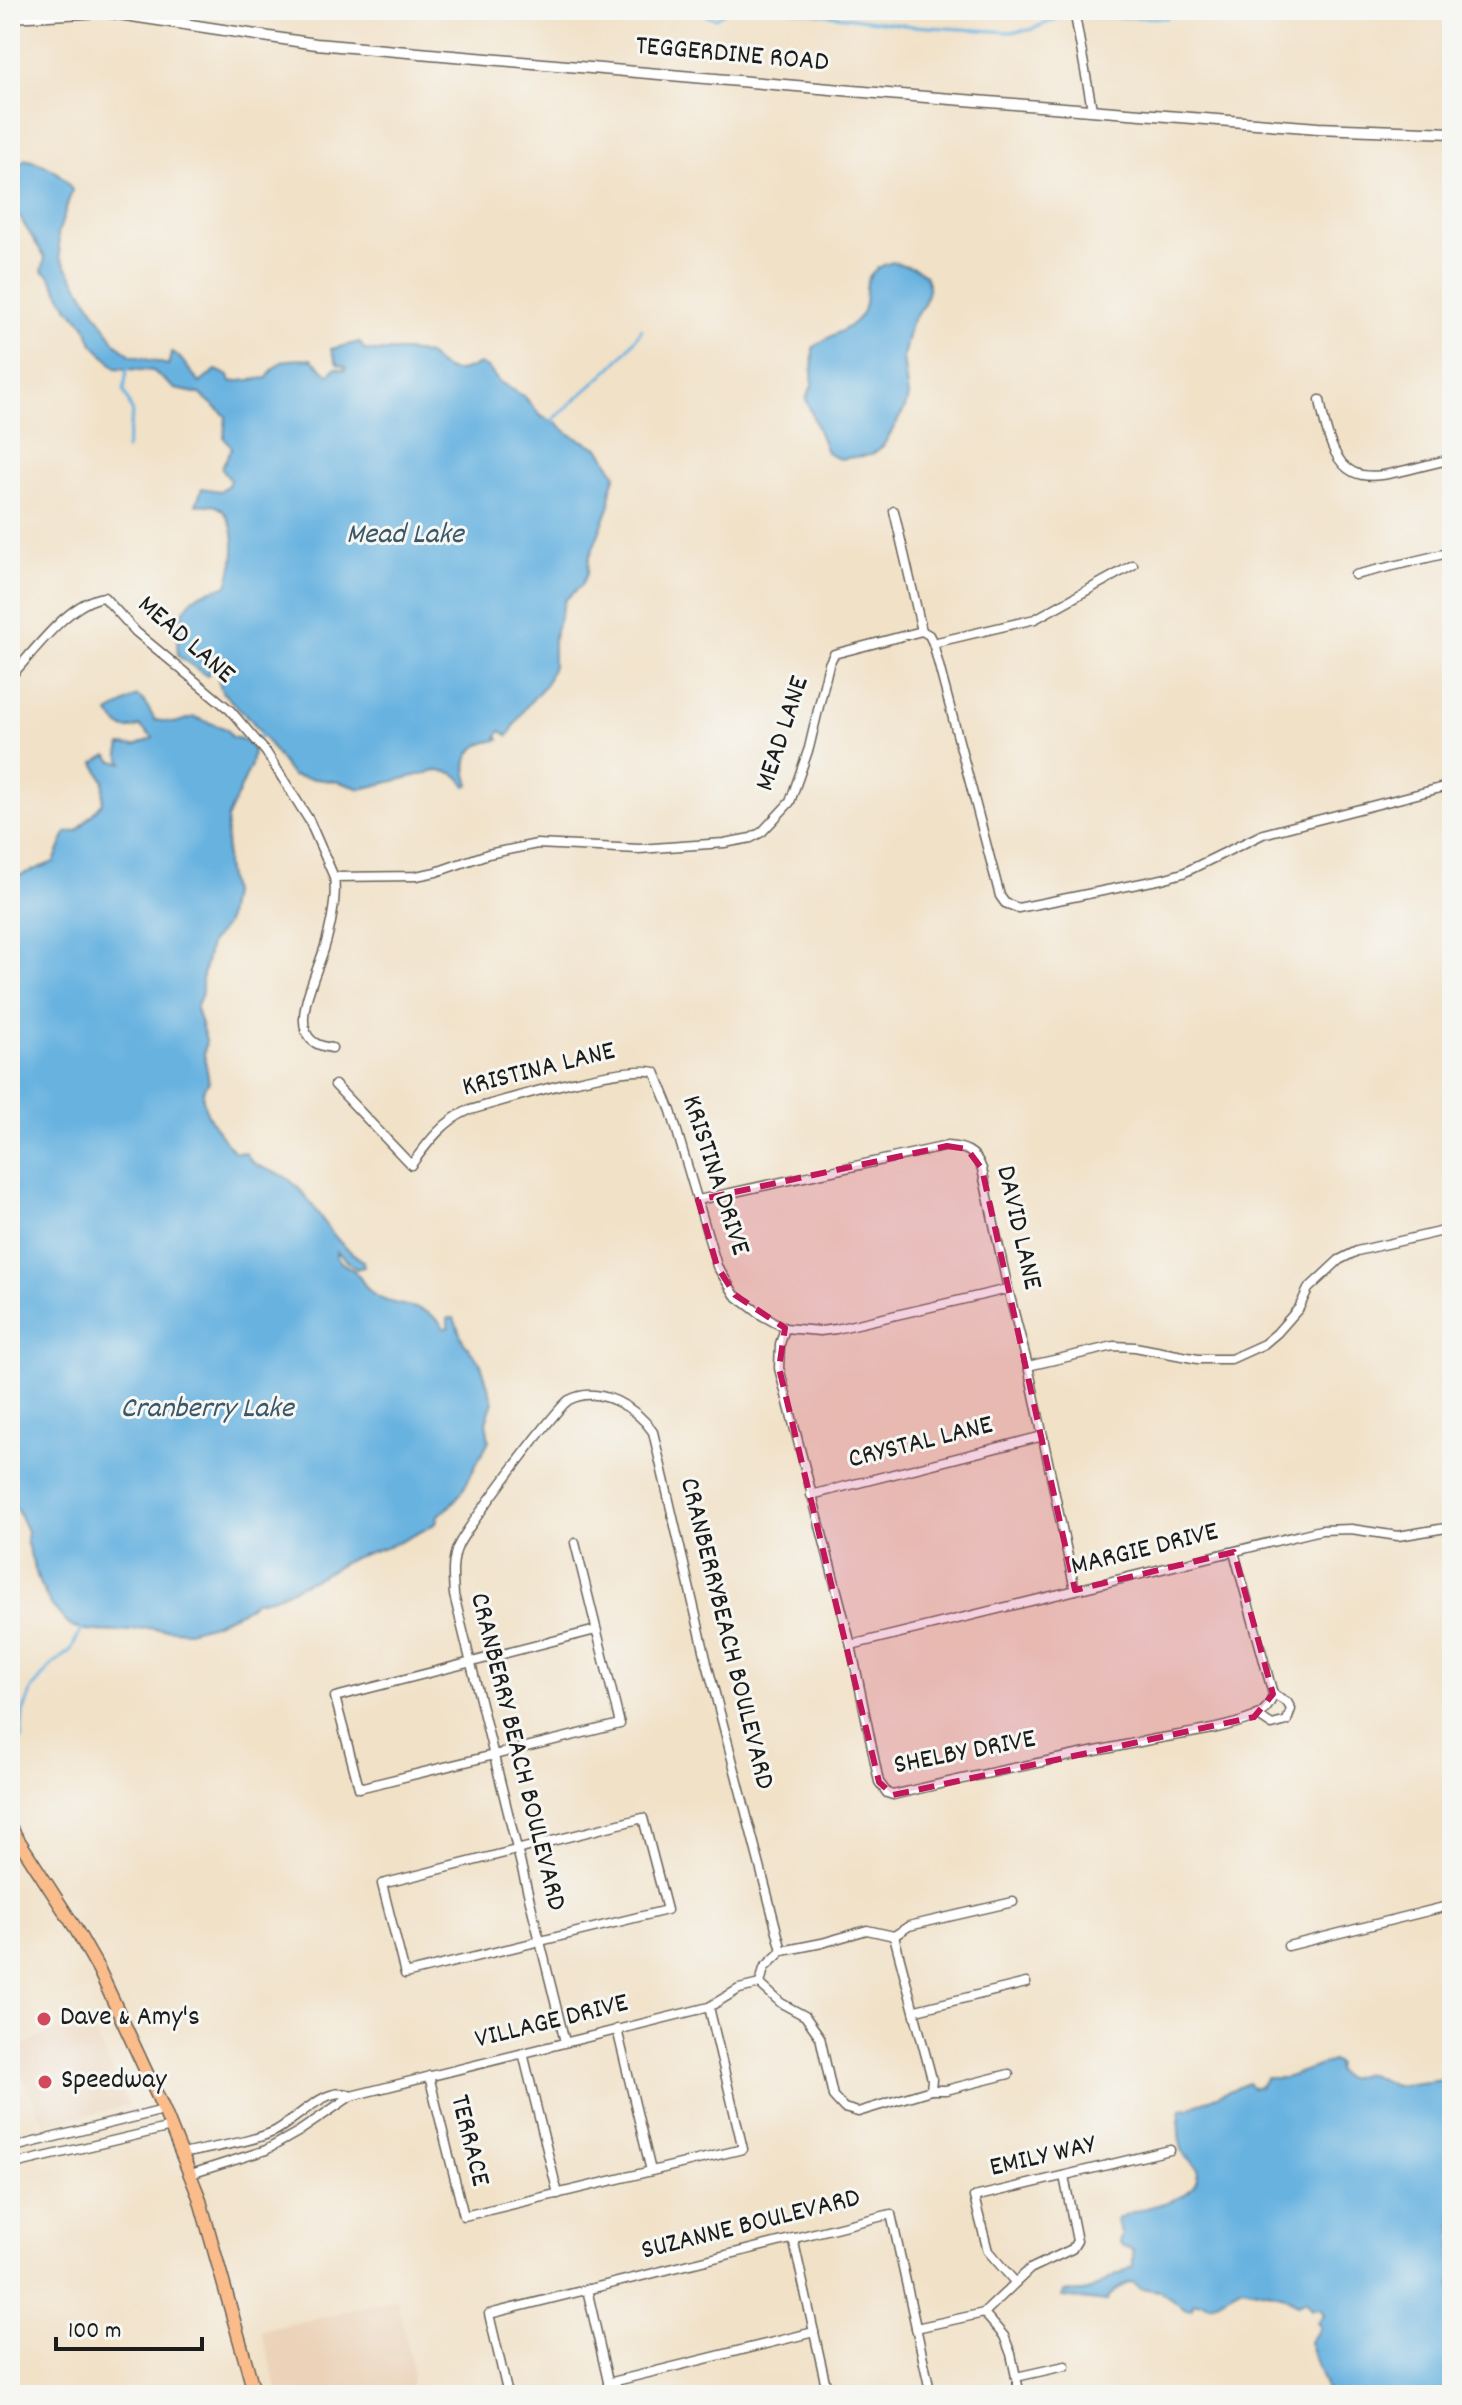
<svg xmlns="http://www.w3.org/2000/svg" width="1462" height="2405" viewBox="0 0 1462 2405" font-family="Dekko,sans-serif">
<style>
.built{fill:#ebd2b8}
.water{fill:#67b2e0;stroke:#42677e;stroke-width:2}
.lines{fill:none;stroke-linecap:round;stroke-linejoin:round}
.stream{stroke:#67b2e0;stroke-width:3}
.minor-casing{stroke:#676158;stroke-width:11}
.tertiary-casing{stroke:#676158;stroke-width:13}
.trunk-casing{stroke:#676158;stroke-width:15}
.minor{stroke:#fff;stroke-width:8}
.tertiary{stroke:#fff;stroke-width:10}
.trunk{stroke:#f9bc8a;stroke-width:12}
.marked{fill:#c2185b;fill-opacity:0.2;stroke:#c2185b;stroke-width:6;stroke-dasharray:16 10;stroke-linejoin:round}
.poi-dot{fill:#d1495b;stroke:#f6f6f2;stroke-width:3}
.labels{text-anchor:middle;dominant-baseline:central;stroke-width:6;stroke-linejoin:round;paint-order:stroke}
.street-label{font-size:28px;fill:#1c1c1c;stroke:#f6f6f2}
.poi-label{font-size:28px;fill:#1c1c1c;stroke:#f6f6f2;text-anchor:start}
.water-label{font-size:30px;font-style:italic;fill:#3a586a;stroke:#f6f6f2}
</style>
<rect width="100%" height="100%" fill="#f6f6f2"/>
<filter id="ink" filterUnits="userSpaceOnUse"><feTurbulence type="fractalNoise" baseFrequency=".0125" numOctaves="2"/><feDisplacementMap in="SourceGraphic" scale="16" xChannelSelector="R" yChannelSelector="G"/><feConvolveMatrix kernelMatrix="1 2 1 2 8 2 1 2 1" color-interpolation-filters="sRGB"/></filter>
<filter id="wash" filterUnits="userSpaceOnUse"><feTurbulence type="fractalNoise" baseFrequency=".006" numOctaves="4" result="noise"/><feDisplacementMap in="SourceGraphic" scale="32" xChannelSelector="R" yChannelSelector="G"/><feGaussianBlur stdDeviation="1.8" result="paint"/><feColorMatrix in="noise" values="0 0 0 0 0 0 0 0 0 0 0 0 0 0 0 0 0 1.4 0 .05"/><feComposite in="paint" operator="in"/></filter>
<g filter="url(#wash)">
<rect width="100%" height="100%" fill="#f1e1c7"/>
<g class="built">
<path d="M86,2016l43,89 -84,20 -35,-74z"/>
<path d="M397,2299l16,71 -2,25h-132l-18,-64z"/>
</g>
<g class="water">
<path d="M25,159c21,5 36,12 47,31l-14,44 2,23 56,87 15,11 37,10 4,-13 8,6 20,25 16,-13 13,6 2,6 36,-4c12,-21 21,-18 44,-19l18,16 6,-7 10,2 1,-3 -9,-3 -6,-15 25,-6 3,-1 6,8c25,4 37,-3 64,5 16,19 28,20 51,9l9,5 9,12 27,16 16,19 17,8 13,11 29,14 16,26 -5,14 -1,16 -21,54 -1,13 -6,13 -17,15 -12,41v25l-7,18 -21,24 -17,28 -7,-5 -4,5 2,4c-28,3 -39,18 -29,44l-4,2c-9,-13 -14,-15 -30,-15l-75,18 -22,-7 -47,-6 -40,-55 -30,-29 -4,-12 2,-13 -6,-3 -7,12 -29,-20c-2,-21 0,-47 19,-60 8,-6 21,-6 30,-11 8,-21 13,-58 -6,-76 -6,-6 -19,-4 -25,-4l6,-17 18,3 8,-6 2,-5 -9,-12 11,-20 -8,-10 2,-22 -26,-22 -25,-5 -22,-18 -37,-3 -23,-24 -8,-19 -17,-17 -19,-33 -7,-4 3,-13c-21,-37 -35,-43 -35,-89l8,-2z"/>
<path d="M893,262l21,6 11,7 4,11 -5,18 -13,19 -8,34 5,40 -3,11 -22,38 -12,9 -32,4 -12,-7 -21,-53 6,-13 1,-38c14,-13 35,-16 47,-32 14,-19 -8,-43 33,-54z"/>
<path d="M137,696l7,5 11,19 20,3 19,-6 33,12 5,8 13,3 8,10 -2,15 -24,54 -1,47 5,27 -5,31 -16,20 -8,36v13l-6,16 10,31 -2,14 5,28c-20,16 13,56 26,70l11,1c7,17 28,16 41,25 23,17 33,43 52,63 7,8 16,14 24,20l1,6 -8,2 -20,-18v5c7,11 10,8 18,15 8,7 11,18 20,24 25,16 52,5 70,33h4v-10h6l9,23 18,23 12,38 -7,20 3,18 -27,52 -15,17 -9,6 -2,8 -14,8 -22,11 -47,16 -31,17 -47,22 -20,4 -9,8 -33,15 -25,7 -43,-3 -24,4 -28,-1 -19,-3 -6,-4 -16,-18 -12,-21 -14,-44 1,-10 -17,-36v-616l44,-17 12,-29 11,-2 26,-29 1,-21 -10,-18 13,-8 6,6 10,2 -4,-9 2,-9 14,1 18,-8 -13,-12c-15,7 -22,2 -31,-13z"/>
<path d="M1332,2061l6,3 -1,7c8,13 18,3 30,2l28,13 57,-7v307l-18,9h-106l-19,-53 11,-15 -3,-5 7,-7 -3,-7 -9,1 -6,-9 -9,4 -15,-9 -40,-8 -32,18 -7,-3 -10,1 -1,5 -6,1 -26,-18 -19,-3 -9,-6c-11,3 -21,10 -26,20l-44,-5 2,-5c22,2 27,-1 45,-13 8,-5 17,-6 24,-13v-16l-10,-3 -4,-5 3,-8 -6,-14c24,-18 83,-12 82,-51 -4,-6 -10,-8 -14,-15 -6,-13 -6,-30 -3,-45l8,-1 59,-25 4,5 8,-2 6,-8h19z"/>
</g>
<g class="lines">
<g class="stream">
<path d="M704,10l3,6 9,2 13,-8"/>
<path d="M792,10l120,16 99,6 19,-2 33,-14 104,2"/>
<path d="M552,421c33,-33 65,-51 90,-92"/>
<path d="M126,449l7,-36 -9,-22 3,-23"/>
<path d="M251,744l12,-10"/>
<path d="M10,1749l11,-10 2,-26 9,-24 20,-24 19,-15 11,-22"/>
</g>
</g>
</g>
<g filter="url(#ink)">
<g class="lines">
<defs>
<g id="minor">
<path d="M1074,10l18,99"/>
<path d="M1320,400c18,103 49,77 132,59"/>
<path d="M894,511l28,120"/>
<path d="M1355,575l97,-23"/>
<path d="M933,643l102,-24 98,-54"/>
<path d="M10,677c24,-25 58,-75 94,-80l32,35 94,78 36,42 43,68 25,57 82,-1 20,-4 52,-18 49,-10 102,5 85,-6 27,-5 11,-6 28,-30 19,-54 20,-84 5,-10 88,-23 7,4 4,8 67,253 5,7 13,5 144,-29 21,-6 80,-39 189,-49"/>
<path d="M332,1048c-11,-2 -21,-4 -26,-16 -9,-22 13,-64 19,-86 6,-21 12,-48 9,-69"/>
<path d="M335,1085l76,80c16,-21 31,-43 56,-54 38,-11 154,-47 188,-39l16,39 46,155 18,29 28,21 22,12 35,3 16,-2 172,-40"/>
<path d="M698,1200l249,-54c17,1 29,5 35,23l26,120 20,77 47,224"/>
<path d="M785,1328l-5,16 -1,24 72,277 28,137 8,11 6,2c82,-20 164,-36 247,-53 34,-7 82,-12 114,-25 10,-4 17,-13 19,-23l-39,-142"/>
<path d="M1028,1366l86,-20 21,1 63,12h33l33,-15 13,-11 22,-25 9,-19 31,-29 18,-9 95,-22"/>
<path d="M811,1495l232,-59"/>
<path d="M575,1543l45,181 -261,64 -24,-91 261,-67"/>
<path d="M851,1645l470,-115 30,-1 47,7 54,-9"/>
<path d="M1257,1715l15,10 15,-4 4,-12 -4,-7 -14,-8"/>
<path d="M643,1818l24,92 -262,64 -23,-90z"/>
<path d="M894,1936l15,-10 104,-24"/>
<path d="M1288,1946l164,-41"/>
<path d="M760,1984l21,19 24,13 15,21 13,59 11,12 14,4 73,-22 1,-11 -38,-143"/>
<path d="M760,1984l4,-16 18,-17 40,-8 45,-13 27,6"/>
<path d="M916,2010l110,-27"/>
<path d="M617,2029l34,142"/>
<path d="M565,2042l-111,-447c-1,-16 -3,-34 4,-49 7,-16 100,-140 111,-146 30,-16 68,8 84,32l54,231 75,288"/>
<path d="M523,2053l35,141"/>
<path d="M429,2076l35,140 279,-67 -34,-142"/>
<path d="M931,2090h15l63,-16"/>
<path d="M10,2148l154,-38"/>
<path d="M183,2154c27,-7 67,-11 92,-23 20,-10 53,-48 76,-35"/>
<path d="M10,2165l161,-38"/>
<path d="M191,2174l75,-24 32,-18 53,-36 358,-89 30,-18 21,-5"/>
<path d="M793,2238l35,157"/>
<path d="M1015,2282l-27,-31 -14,-54 196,-47"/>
<path d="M587,2289l24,106"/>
<path d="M984,2313l20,23 7,18 9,41"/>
<path d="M916,2328l68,-15 46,-44 42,-20 5,-8 -13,-65"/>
<path d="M1016,2377l49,-11"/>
<path d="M608,2383l206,-51"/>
<path d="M508,2395l-19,-81 402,-100 40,181"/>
</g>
<path id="tertiary" d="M10,17l95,-5 211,32 572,50 430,34 134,5"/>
<path id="trunk" d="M10,1827l64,99 25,44 65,140 35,87 56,198"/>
</defs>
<use href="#minor" class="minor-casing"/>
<use href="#tertiary" class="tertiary-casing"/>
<use href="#trunk" class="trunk-casing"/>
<use href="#minor" class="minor"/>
<use href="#tertiary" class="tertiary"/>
<use href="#trunk" class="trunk"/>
</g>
</g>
<path class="marked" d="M947,1146l20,3 15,20 93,421 159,-38 39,142 -19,23 -361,78 -14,-13 -100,-414 6,-40 -50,-33 -18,-29 -19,-66z"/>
<g class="poi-dot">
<circle cx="44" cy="2019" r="8"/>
<circle cx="45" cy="2082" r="8"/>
</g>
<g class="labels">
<g class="street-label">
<text transform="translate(732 56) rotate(5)">TEGGERDINE ROAD</text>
<text transform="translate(185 641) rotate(41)">MEAD LANE</text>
<text transform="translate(784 734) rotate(-72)">MEAD LANE</text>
<text transform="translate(539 1071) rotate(-14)">KRISTINA LANE</text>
<text transform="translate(714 1176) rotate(72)">KRISTINA DRIVE</text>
<text transform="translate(1017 1228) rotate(77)">DAVID LANE</text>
<text transform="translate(921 1444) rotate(-14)">CRYSTAL LANE</text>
<text transform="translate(1145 1551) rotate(-14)">MARGIE DRIVE</text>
<text transform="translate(725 1634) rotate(76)">CRANBERRYBEACH BOULEVARD</text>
<text transform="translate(516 1752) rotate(76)">CRANBERRY BEACH BOULEVARD</text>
<text transform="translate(965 1754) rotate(-11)">SHELBY DRIVE</text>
<text transform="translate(552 2023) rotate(-14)">VILLAGE DRIVE</text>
<text transform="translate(468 2141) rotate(76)">TERRACE</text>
<text transform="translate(1043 2158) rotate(-13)">EMILY WAY</text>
<text transform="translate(751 2226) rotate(-14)">SUZANNE BOULEVARD</text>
</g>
<g class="poi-label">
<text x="60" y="2019">Dave &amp; Amy's</text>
<text x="61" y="2082">Speedway</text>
</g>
<g class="water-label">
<text x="405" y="536">Mead Lake</text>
<text x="207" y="1410">Cranberry Lake</text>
</g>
</g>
<rect width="1462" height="2405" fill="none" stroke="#f6f6f2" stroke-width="40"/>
<path d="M56 2337v12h146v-12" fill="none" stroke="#1c1c1c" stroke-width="4"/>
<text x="68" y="2337" font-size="24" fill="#1c1c1c" stroke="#f6f6f2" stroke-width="6" paint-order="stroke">100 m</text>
</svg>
